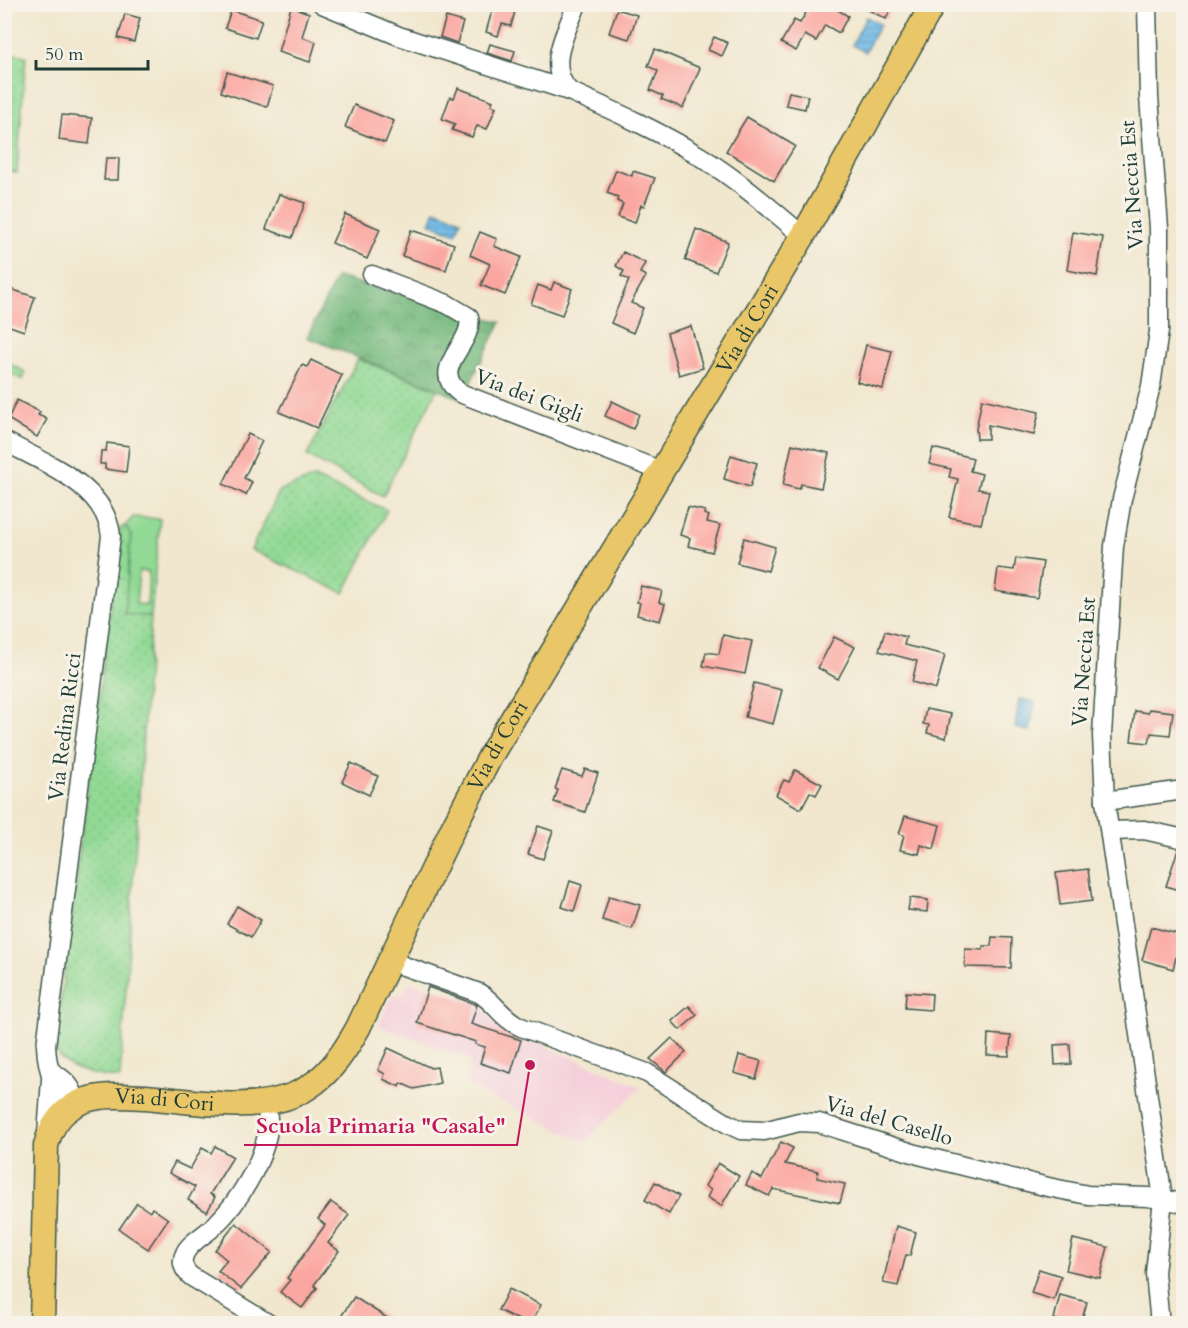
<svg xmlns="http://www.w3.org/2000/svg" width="1188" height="1328" viewBox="0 0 1188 1328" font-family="Cardo,serif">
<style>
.built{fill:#f5cfdb}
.grass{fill:url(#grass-dots);stroke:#588b64;stroke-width:1.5}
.forest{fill:url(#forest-crowns);stroke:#4a7b59;stroke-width:1.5}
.garden{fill:#91d994;stroke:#588b64;stroke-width:1.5;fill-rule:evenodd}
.water{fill:url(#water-rules);stroke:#467c8e;stroke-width:1.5}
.building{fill:#fba7a1}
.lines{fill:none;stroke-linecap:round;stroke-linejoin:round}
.minor-casing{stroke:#3e564b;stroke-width:21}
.major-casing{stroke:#3e564b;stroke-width:27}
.minor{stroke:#fff;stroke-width:18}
.major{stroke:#e9c769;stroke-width:24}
.labels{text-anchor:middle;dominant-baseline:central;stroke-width:6;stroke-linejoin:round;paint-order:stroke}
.street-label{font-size:21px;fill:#1f3d34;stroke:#f7f3e8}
.leader{fill:none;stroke:#c2185b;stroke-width:2}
.callout-dot{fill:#c2185b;stroke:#f7f3e8;stroke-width:2}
.callout-label{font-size:22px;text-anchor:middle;font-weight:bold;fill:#c2185b;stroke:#f7f3e8;stroke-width:6;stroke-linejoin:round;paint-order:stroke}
</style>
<defs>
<pattern id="grass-dots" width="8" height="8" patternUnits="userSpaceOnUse" patternTransform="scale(1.5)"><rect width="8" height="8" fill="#91d994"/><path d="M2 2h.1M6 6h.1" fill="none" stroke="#7dbb80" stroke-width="1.8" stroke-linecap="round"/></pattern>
<pattern id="forest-crowns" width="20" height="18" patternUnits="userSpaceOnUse" patternTransform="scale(1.5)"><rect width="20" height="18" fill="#74b97e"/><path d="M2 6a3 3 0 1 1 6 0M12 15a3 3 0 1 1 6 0" fill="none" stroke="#5f9868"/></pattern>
<pattern id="water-rules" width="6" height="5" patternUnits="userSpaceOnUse" patternTransform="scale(1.5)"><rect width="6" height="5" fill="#6ebae7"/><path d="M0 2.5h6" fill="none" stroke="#5a98bc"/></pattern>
</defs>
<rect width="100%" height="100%" fill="#f7f3e8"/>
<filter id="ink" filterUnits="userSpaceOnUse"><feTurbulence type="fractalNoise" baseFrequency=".0167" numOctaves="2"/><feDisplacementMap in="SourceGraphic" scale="12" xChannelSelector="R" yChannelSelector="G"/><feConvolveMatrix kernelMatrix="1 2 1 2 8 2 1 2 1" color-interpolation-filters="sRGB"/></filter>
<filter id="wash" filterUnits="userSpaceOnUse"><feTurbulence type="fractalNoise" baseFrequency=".008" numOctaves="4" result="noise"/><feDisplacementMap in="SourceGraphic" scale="24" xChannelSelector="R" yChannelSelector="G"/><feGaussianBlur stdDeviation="1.35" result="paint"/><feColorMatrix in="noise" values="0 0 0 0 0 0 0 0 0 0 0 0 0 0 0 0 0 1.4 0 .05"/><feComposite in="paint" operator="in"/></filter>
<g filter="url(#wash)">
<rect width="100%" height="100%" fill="#f1e7ce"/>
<path class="built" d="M409,982l69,20 5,5 9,16 149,64 -56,55 -118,-57 4,-26 -92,-33 13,-31h12z"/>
<g class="grass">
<path d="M4,52l22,4 -9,117 -12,-3z"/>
<path d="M358,359l79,30 -54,107 -76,-40z"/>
<path d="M314,478l73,32 -43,83 -93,-43 29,-60z"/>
<path d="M125,526l6,9 -6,79 26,3 -31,461c-18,-1 -49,-6 -60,-21 -5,-6 -4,-12 -4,-19l64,-510z"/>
</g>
<path class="forest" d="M337,277l164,45 -39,77 -155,-62z"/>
<g class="garden">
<path d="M5,361l20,11 -2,8 -18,-9z"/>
<path d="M133,517l27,2 -9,98 -26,-3 6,-79 -6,-9zM139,571l10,1 -2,33 -11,-1z"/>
</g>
<g class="water">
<path d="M866,17l14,7 -15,28 -13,-7z"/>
<path d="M435,210l26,10 -5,14 -26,-11z"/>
<path d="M1019,699l16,3 -5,29 -15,-3z"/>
</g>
<g id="blocks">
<g class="building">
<path d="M494,4h23l-6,22 -9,-2 -4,12 -12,-4z"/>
<path d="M811,4h17l20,12 -9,17 -14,-8 -9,16 -11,-6 -9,16 -15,-8 13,-23 6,3z"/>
<path d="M857,4h36l-7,15z"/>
<path d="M291,7l18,6 -7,24 14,5 -6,20 -32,-10z"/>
<path d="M617,9l20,6 -8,24 -20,-6z"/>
<path d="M231,10l31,10 -6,18 -31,-10z"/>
<path d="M125,14l15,4 -6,24 -16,-4z"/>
<path d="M446,17l17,5 -6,21 -17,-6z"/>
<path d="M714,37l14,6 -6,13 -14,-6z"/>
<path d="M490,44l25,7 -3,10 -25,-8z"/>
<path d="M655,49l45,19 -17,40 -22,-9 2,-3 -13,-6 8,-19 -10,-5z"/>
<path d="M227,72l46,14 -6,21 -46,-15z"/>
<path d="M458,88l35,13 -2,4 5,2 -9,22 -10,-3 -5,11 -20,-7 3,-6 -13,-5 8,-22 4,1z"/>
<path d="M789,92l19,4 -3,13 -19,-4z"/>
<path d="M354,105l40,16 -9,22 -40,-16z"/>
<path d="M62,115l30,3 -3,26 -30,-4z"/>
<path d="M747,117l48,29 -21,35 -48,-30z"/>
<path d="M106,158h13l-1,22h-14z"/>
<path d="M616,170l16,6 1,-5 22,7 -11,28 -3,-1 -6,18 -17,-6 5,-13 -6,-3 1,-4 -11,-4z"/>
<path d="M279,194l26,9 -13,35 -26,-9z"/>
<path d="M345,214l35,15 -13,30 -35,-16z"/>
<path d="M696,229l32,13 -12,30 -31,-12z"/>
<path d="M411,230l43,14 -8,26 -44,-14z"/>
<path d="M480,232l17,7 -3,7 27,11 -16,38 -24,-10 9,-21 -20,-9z"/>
<path d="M1073,232l30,5 -6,39 -30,-6z"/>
<path d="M623,252l22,11 -5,10 6,3 -15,27 12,5 -10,25 -22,-10 18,-43 -8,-4 3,-5 -8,-5z"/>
<path d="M554,282l18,7 -10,26 -31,-11 7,-19 13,5z"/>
<path d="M4,287l31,10 -11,34 -20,-7z"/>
<path d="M691,326l12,42 -24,7 -12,-42z"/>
<path d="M866,345l26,6 -9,38 -26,-7z"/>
<path d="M311,360l31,15 -25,53 -38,-16 23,-47 5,2z"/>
<path d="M982,399l57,13 -5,23 -46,-10v14h-11l-1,-10z"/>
<path d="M17,400l23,12 -2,3 9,4 -10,18 -29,-18z"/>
<path d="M612,401l27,13 -6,15 -28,-13z"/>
<path d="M248,434l14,7 -18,37 8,4 -6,13 -23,-11z"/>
<path d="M107,443l22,3 -3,26 -21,-3v-5h-5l1,-13h5z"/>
<path d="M792,444l37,9 -8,35 -20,-4 -2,5 -16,-4z"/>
<path d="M933,448l40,10 -3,13 12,3 -4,15 11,2 -8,33 -32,-7 9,-38 -9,-2 2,-8 -22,-5z"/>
<path d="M731,455l26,8 -7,24 -26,-8z"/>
<path d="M688,507l17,4 -1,3 5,2 -2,6 13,3 -8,27 -24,-6 2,-8 -10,-3z"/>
<path d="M744,538l31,9 -7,24 -31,-8z"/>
<path d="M1016,558l27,4 -6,36 -42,-7 3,-23 16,2z"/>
<path d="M641,586l21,5 -3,11 6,2 -5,17 -23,-6 3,-12 -3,-1z"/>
<path d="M885,631l21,6 -2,8 41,10 -9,34 -24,-7 5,-21 -38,-10z"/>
<path d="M723,635l29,6 -7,33 -42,-8 3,-14 13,2z"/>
<path d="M834,637l21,10 -17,32 -20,-11z"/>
<path d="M754,683l28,7 -9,34 -28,-7z"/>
<path d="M926,709l25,5 -5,24 -19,-5 2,-8 -6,-1z"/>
<path d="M1149,709l24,3 -3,23 -19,-2 -2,10 -18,-2 4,-30 13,2z"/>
<path d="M351,763l27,13 -9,19 -27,-13z"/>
<path d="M585,769l13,4 -13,39 -31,-10 4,-12 -3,-1 7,-19 20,6z"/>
<path d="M795,770l27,14 -6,11 -6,-3 -9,17 -25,-14 8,-15 5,2z"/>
<path d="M905,816l35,9 -6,24 -13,-4 -2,9 -19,-4 4,-15 -5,-1z"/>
<path d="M538,826l15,5 -10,28 -15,-5z"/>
<path d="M1178,849l6,1v42l-18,-6z"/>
<path d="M1088,869l4,32 -32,4 -4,-32z"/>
<path d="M570,881l12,4 -8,26 -12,-4z"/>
<path d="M609,896l31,9 -8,24 -30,-9z"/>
<path d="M910,898l18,2 -1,12 -19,-2z"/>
<path d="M237,906l24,14 -10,17 -24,-13z"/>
<path d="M1151,927l31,8 -9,34 -31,-9z"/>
<path d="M992,937l20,1 -1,30 -46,-1v-18l18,1v-4h8z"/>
<path d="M428,987l49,18 -6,19 50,16 -10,33 -31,-10 5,-16 -10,-3 1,-2 -59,-19z"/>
<path d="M906,992l26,2 -1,16 -26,-2z"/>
<path d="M689,1006l8,9 -17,15 -8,-9z"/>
<path d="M988,1034l23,2 -2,20 -22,-1z"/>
<path d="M672,1038l14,14 -20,20 -16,-13z"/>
<path d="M1070,1044l1,20 -16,1 -1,-20z"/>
<path d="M388,1048l43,20 6,-1 3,16 -26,6 -13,-6 -1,4 -17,-8 2,-5 -7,-4z"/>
<path d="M739,1055l22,6 -5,18 -22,-6z"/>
<path d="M781,1142l12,6 -8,16 33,7 -1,7 28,6 -5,19 -67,-14 -4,7 -23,-11 6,-12 10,6z"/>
<path d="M215,1146l18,11 -23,37 5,3 -8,15 -19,-12 7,-13 -26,-14 6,-11 15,7 12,-21 9,5z"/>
<path d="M718,1163l21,13 -18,30 -14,-9 4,-7 -6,-4z"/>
<path d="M655,1182l24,14 -10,18 -24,-14z"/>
<path d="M331,1202l18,13 -21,28 11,8 -25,34 3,3 -15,20 -22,-16 10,-12 -3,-2 38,-53 -7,-6z"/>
<path d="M137,1203l13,9 2,-4 16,11 -20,30 -29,-20z"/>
<path d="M236,1223l36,29 -31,37 -23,-18 9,-11 -12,-10z"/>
<path d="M896,1226l20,6 -6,24 -4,-1 -8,31 -15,-3z"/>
<path d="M1073,1239l35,8 -8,31 -34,-8z"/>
<path d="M1039,1269l22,7 -7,24 -23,-7z"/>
<path d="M509,1289l32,16 -10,18h-6l-27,-13z"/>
<path d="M1060,1295l27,7 -6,21h-12l-15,-4z"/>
<path d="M354,1297l41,26h-47l-8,-5z"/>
</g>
</g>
</g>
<g filter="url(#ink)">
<use href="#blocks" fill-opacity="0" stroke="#3e564b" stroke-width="1.5"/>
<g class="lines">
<defs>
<g id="minor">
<path d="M322,4l77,32 170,55"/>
<path d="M577,4c-10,27 -32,62 -8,87 45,20 90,40 132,66 37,23 69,51 102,79"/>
<path d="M1147,4l2,93 10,131v103l-8,55 -29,113 -8,47 -12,189 3,66 58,398 -8,74 5,51"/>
<path d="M372,275l75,29 22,13c6,27 -42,51 -9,76l201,78"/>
<path d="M4,441c40,22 102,44 107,95l-65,510c1,20 8,52 29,59 0,-18 -10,-25 -24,-34"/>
<path d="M1105,801l79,-11"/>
<path d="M1110,831l34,-1 40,9"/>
<path d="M390,961l89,32c16,9 23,26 42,34l126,46 79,50 15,7 23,1 35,-9 20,1 100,32 129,32 40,8 60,2 36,6"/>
<path d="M266,1102c1,9 3,18 2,27 -4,32 -30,74 -53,96 -8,9 -25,17 -30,28 -5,9 -1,18 7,24l77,47"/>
<path d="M47,1135l4,-56"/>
</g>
<g id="major">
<path id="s1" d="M42,1324l4,-178c5,-22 19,-39 40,-46 19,-6 40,-4 60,-3 45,4 107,16 150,-3 29,-13 47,-39 62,-66l95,-200 39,-75 311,-517 130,-232"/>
</g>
</defs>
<use href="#minor" class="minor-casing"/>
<use href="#major" class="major-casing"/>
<use href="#minor" class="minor"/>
<use href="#major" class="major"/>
</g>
</g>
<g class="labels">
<g class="street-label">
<text transform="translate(1132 185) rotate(-94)">Via Neccia Est</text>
<text stroke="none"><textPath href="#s1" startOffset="1347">Via di Cori</textPath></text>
<text transform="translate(529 396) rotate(21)">Via dei Gigli</text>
<text transform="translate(1084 662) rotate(-86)">Via Neccia Est</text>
<text transform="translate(65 727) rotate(-83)">Via Redina Ricci</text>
<text stroke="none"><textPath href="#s1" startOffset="861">Via di Cori</textPath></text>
<text stroke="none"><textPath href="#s1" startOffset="321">Via di Cori</textPath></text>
<text transform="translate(889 1121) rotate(16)">Via del Casello</text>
</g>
</g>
<path class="leader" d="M530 1065L517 1145H244"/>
<circle class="callout-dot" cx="530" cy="1065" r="6"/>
<g class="callout-label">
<text x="381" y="1133">Scuola Primaria "Casale"</text>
</g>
<rect width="1188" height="1328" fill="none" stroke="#f7f3e8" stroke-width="24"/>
<path d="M36 60v9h112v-9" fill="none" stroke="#1f3d34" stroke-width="3"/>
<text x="45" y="60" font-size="18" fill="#1f3d34" stroke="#f7f3e8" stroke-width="4.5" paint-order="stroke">50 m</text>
</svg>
